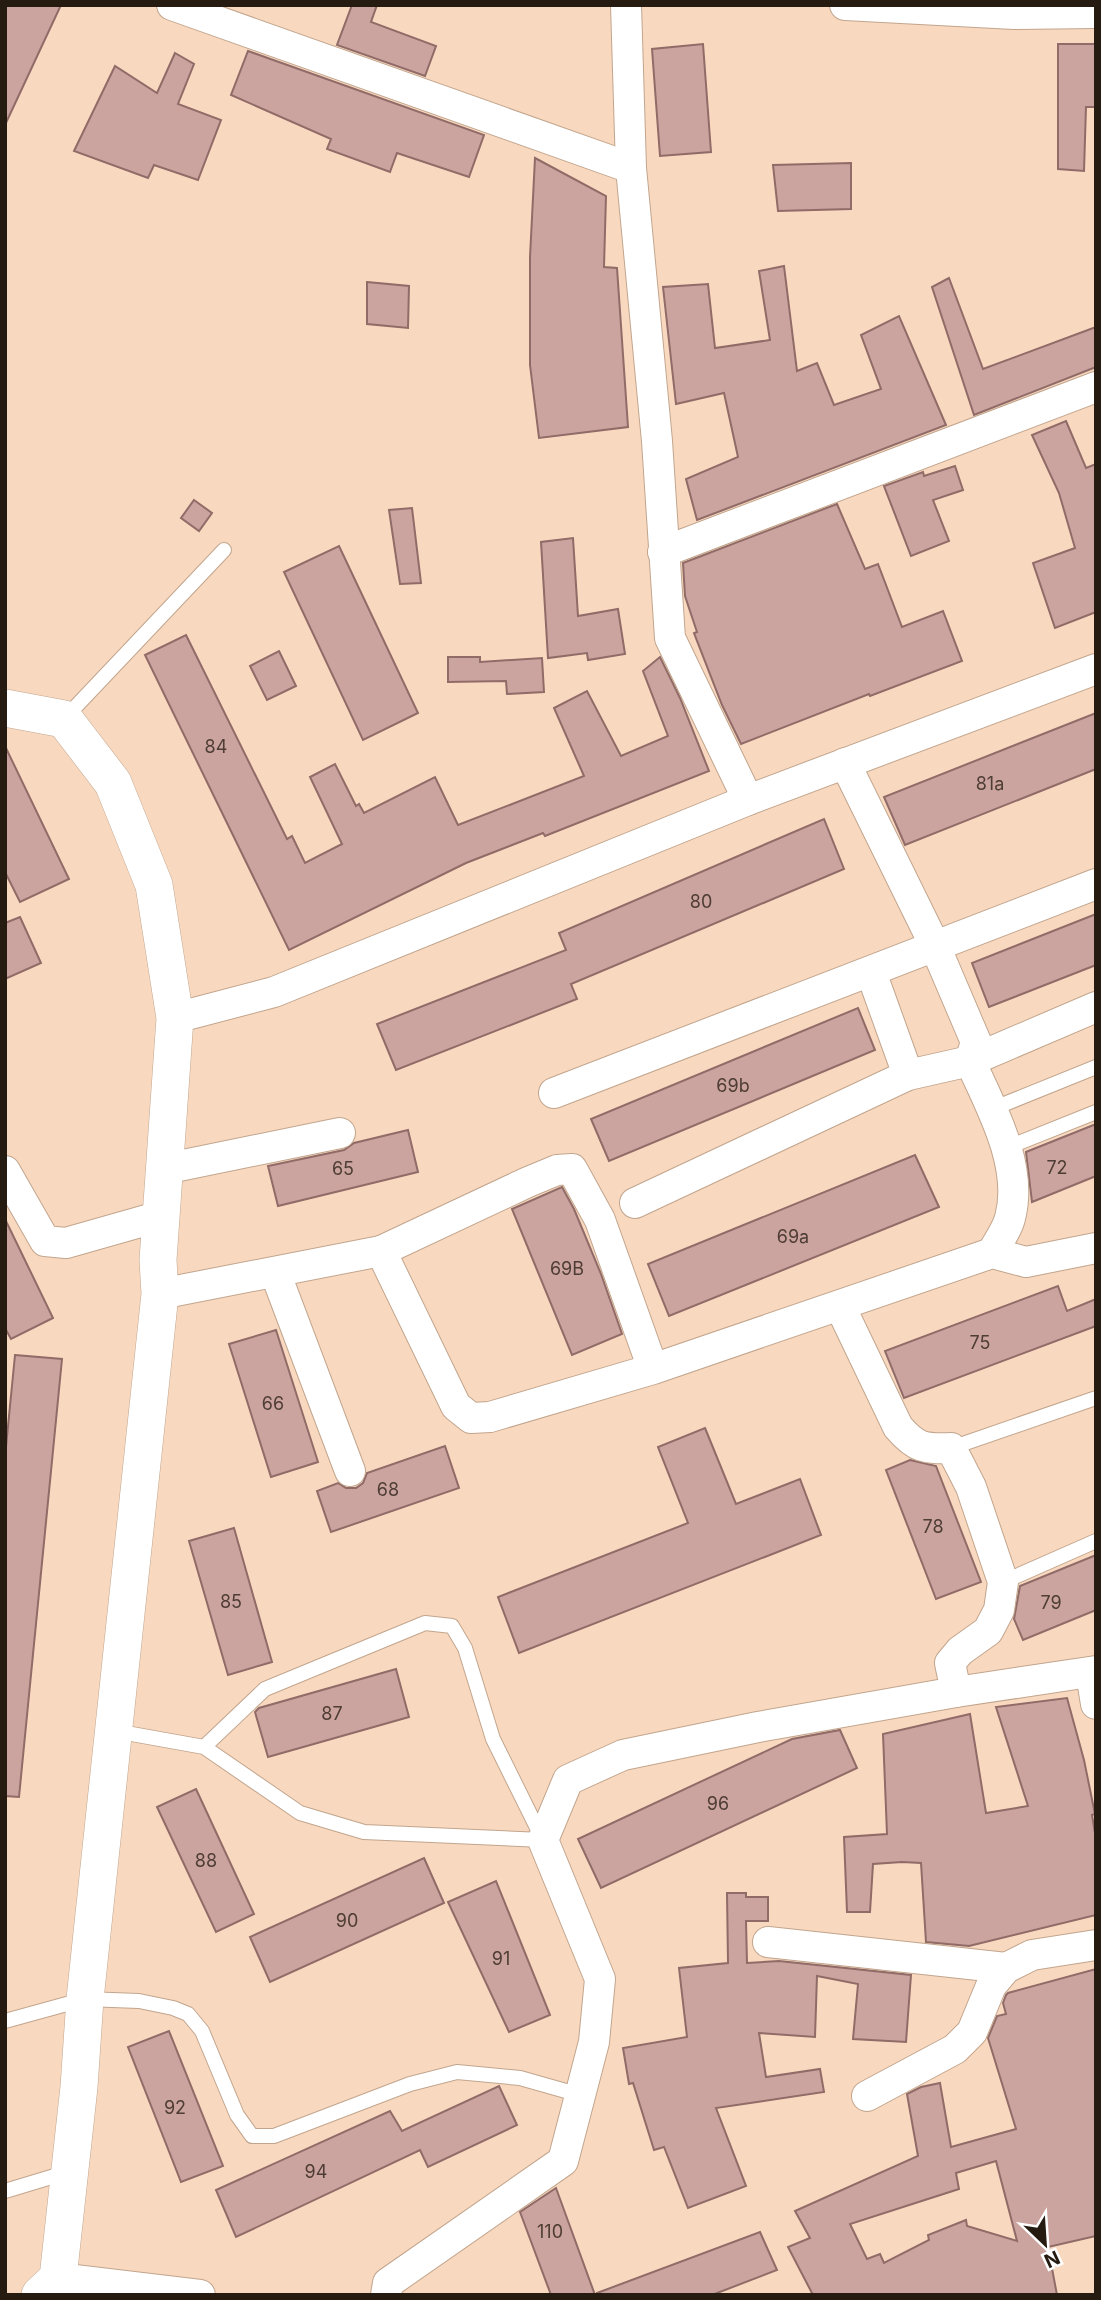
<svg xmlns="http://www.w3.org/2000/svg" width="1101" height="2300" viewBox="0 0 1101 2300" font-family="Inter,sans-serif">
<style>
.building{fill:#cba39f;stroke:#906b67;stroke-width:2;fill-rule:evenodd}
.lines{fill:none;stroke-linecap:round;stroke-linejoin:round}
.service-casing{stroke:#c2a58d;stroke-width:16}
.minor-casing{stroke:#c2a58d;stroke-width:32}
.tertiary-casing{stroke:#c2a58d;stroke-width:38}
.service{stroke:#fff;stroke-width:14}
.minor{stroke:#fff;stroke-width:30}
.tertiary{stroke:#fff;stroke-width:37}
.labels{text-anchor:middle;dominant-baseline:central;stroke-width:7;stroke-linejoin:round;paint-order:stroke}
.number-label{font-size:18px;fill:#4e3d34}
</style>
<rect width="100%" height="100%" fill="#f8d9c0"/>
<g class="building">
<path d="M5,5h56l-56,120z"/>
<path d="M352,5h25l-6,17 65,24 -11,30 -88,-31z"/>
<path d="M703,44l8,108 -51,4 -8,-107z"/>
<path d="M1058,44h38v63h-10l-2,64 -26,-2z"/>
<path d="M248,51l236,84 -15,42 -72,-24 -7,19 -63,-23 4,-10 -100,-44z"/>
<path d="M175,53l19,11 -16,40 43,16 -23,60 -44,-15 -6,13 -74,-27 41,-85 42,27z"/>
<path d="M535,158l71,38 -2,71 13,1 11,159 -89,11 -9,-73v-108z"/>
<path d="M851,163v46l-73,2 -5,-46z"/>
<path d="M784,266l13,105 20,-8 17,42 47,-16 -20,-54 38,-19 47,109 -249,95 -11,-41 52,-22 -14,-64 -48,11 -13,-117 45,-3 7,64 55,-8 -11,-69z"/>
<path d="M949,278l34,91 113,-42v40l-122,48 -42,-128z"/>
<path d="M367,282l42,4 -1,42 -41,-4z"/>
<path d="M1066,421l20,47 10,-4v148l-41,16 -22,-65 42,-15 -16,-55 -27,-58z"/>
<path d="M955,466l8,24 -30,10 16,41 -38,15 -27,-70 39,-14 1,4z"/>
<path d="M194,500l18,13 -13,18 -18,-13z"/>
<path d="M837,504l28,65 13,-5 24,63 41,-16 19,50 -92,35 -1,-2 -128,50 -19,-39 -28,-72 3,-1 -12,-36 -2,-33z"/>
<path d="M412,508l9,75 -21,1 -11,-74z"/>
<path d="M573,538l5,78 40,-7 7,45 -37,6 -1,-7 -39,5 -7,-116z"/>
<path d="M339,546l79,167 -55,27 -79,-168z"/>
<path d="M186,635l101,204 5,-3 13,27 37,-19 -32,-67 25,-13 21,42 3,-2 5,9 71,-36 23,48 126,-49 -30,-68 33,-17 34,65 47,-20 -25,-65 17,-14 20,41 29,73 -164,65 -2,-3 -77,30 -177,87 -144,-295z"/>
<path d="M279,651l17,35 -29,14 -17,-34z"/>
<path d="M448,657h32v5l62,-4 2,34 -37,2 -1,-13 -58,1z"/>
<path d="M1096,713v56l-191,76 -21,-48z"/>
<path d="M5,746l64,133 -49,23 -15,-30z"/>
<path d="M824,819l20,50 -273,115 6,15 -181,71 -19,-46 189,-74 -7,-17z"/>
<path d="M1096,914v51l-107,42 -17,-44z"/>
<path d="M20,917l21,46 -36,16v-56z"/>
<path d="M858,1008l17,42 -266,111 -18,-42z"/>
<path d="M1096,1124v52l-64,26 -6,-50z"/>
<path d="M408,1130l10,42 -140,34 -10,-40 76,-16 10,-7z"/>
<path d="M915,1155l24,52 -270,109 -21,-52z"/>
<path d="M562,1187l12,22 27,65 21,60 -50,21 -60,-146z"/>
<path d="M5,1219l48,99 -42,21 -6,-11z"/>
<path d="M1058,1286l9,25 29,-12v27l-192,72 -19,-47z"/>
<path d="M276,1330l42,132 -47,15 -42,-133z"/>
<path d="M15,1355l47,4 -43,438 -14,-1v-339z"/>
<path d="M705,1428l31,76 64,-25 21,56 -302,118 -21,-56 190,-74 -30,-76z"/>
<path d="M445,1446l14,42 -128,44 -14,-41 21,-8 8,5h10l7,-5 4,-10z"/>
<path d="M910,1460l26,6 45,116 -45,17 -50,-129z"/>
<path d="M234,1528l38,134 -44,13 -39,-134z"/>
<path d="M1096,1555v55l-73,30 -9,-21 6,-33z"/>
<path d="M396,1669l13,48 -141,40 -13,-45 4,-4z"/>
<path d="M1067,1698l17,62 11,54 -3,1 4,24v76l-127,31 -43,-4 -5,-79 -19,-1 -29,2 -3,48h-23l-3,-75 43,-3 -4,-100 87,-20 16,99 42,-7 -32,-99z"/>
<path d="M840,1730l17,38 -256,120 -23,-49 214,-100z"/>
<path d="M196,1789l58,125 -38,18 -59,-125z"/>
<path d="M424,1858l20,45 -174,79 -20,-45z"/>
<path d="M496,1881l54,134 -41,17 -61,-130z"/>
<path d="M727,1893h19v4h22v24h-22l1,42 32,-2 132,14 -5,67 -53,-3 5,-55 -41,-8 -2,61 -56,-4 7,44 54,-8 4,23 -108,16 30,78 -58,22 -24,-61 -10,3 -21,-67 -4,1 -6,-36 64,-11 -8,-69 49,-5z"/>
<path d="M1096,1969v267l-48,11 9,48h-244l-25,-48 22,-9 -15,-27 123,-55 -11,-62 14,-7 19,-4 11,64 65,-18 -28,-91 9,-22 9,-2 -3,-11 3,-8 2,-2zM996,2161l21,80 -50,-15 -1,-6 -38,15 1,5 -45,23 -4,-9 -13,5 -17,-35 109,-35 -3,-16z"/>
<path d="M169,2031l54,135 -42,16 -53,-135z"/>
<path d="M499,2086l18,39 -89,42 -8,-17 -184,87 -20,-47 174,-79 12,20z"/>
<path d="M556,2188l39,107h-44l-31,-83z"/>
<path d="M760,2232l17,38 -65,25h-115v-2z"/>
</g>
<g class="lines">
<defs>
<g id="service">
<path d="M64,719l160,-169"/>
<path d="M992,1109l104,-42"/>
<path d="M1006,1148l90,-36"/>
<path d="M951,1448l145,-50"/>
<path d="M1003,1582l93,-41"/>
<path d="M115,1731l89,16 96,66 64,19 179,8 -50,-101 -28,-91 -13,-22 -27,-3 -160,66 -61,58"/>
<path d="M5,2021l80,-22 54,2 34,7 15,6 14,17 35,84 15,21h22l136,-52 47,-12 63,6 60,17"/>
<path d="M5,2191l63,-19"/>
</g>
<g id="minor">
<path d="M172,5l459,163"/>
<path d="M626,5l5,163 26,273 13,197 78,162"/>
<path d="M845,5l169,9 82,-1"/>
<path d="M663,552l433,-165"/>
<path d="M845,763l90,183 41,96 -6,19c21,46 54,105 40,157 -3,12 -12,24 -18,35"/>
<path d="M871,972l37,103"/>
<path d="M175,1018l99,-26 474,-192 348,-131"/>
<path d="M554,1093l542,-209"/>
<path d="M164,1169l176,-36"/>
<path d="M5,1171l40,70 21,2 95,-27"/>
<path d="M635,1203l273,-128 62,-14 126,-54"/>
<path d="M275,1272l75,199"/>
<path d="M160,1294l221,-43"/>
<path d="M840,1306l58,121c18,21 26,22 53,21l20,39 32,95 -4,28 -11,21 -28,20 -10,12 6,29"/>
<path d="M653,1369l-53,-149 -28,-51 -15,1 -29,12 -147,69 75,155 15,12 19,-1 163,-48 339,-116 34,9 70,-14"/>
<path d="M1091,1673l5,31"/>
<path d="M768,1942l238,26"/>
<path d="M867,2096l88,-47 17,-17 19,-46 15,-18 26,-13 64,-10"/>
<path d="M58,2278l142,17"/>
<path d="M386,2295l2,-12 175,-122 31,-119 6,-63 -57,-139 25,-60 55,-25 135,-28 198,-35 140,-21"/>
</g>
<path id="tertiary" d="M5,708l59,11 49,64 41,102 21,133 -17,242 2,34 -75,705 -6,88 -21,191 -18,17"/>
</defs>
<use href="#service" class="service-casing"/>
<use href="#minor" class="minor-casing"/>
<use href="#tertiary" class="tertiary-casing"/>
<use href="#service" class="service"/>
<use href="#minor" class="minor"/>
<use href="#tertiary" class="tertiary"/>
</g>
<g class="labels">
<g class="number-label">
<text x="216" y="746">84</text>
<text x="990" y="783">81a</text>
<text x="701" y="901">80</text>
<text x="733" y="1085">69b</text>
<text x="1057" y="1167">72</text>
<text x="343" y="1168">65</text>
<text x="793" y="1236">69a</text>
<text x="567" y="1268">69В</text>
<text x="980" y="1342">75</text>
<text x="273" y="1403">66</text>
<text x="388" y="1489">68</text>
<text x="933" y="1526">78</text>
<text x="231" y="1601">85</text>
<text x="1051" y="1602">79</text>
<text x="332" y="1713">87</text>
<text x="718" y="1803">96</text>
<text x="206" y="1860">88</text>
<text x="347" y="1920">90</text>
<text x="501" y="1958">91</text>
<text x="175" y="2107">92</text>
<text x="316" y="2171">94</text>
<text x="550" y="2231">110</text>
</g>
</g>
<rect width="1101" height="2300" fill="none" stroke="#251b11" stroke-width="14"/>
<g transform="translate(1045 2244) rotate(155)" stroke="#ffffff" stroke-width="5" paint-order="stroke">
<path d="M0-5L12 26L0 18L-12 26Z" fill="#251b11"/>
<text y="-10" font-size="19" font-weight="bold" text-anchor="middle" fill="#251b11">N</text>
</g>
</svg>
